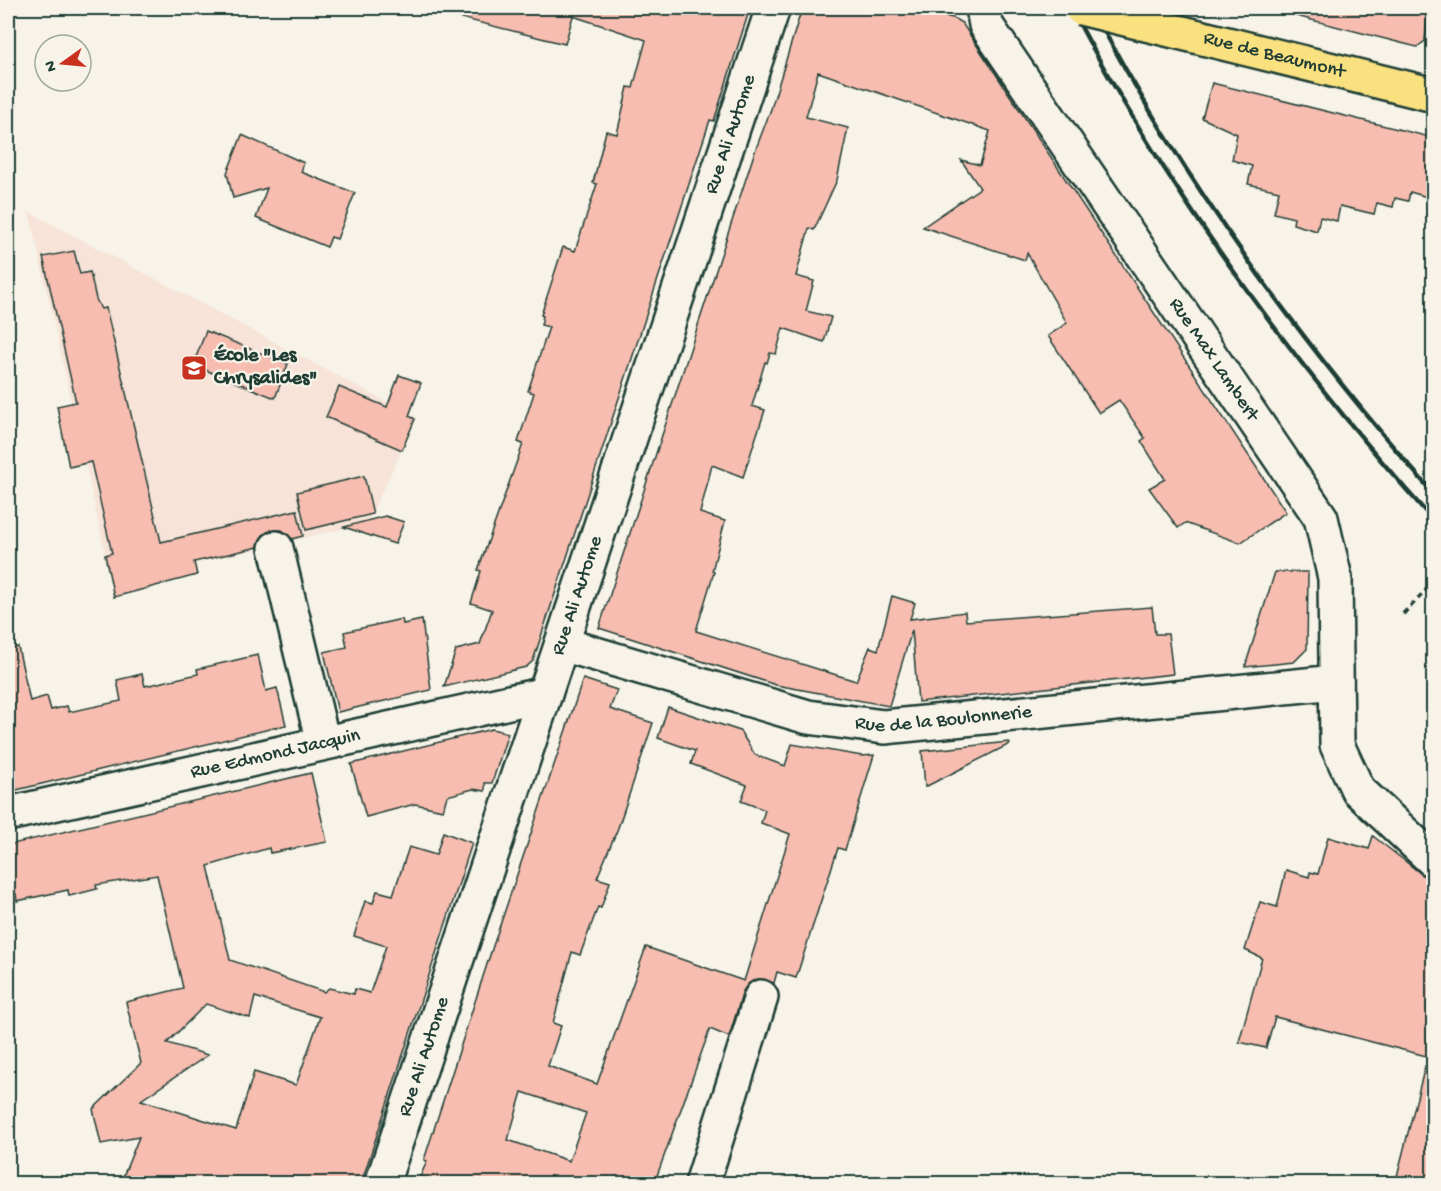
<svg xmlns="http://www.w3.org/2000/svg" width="1441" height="1191" viewBox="0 0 1441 1191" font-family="'Gochi Hand',sans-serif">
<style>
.built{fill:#f7e3d7}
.building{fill:#f7bdb0;stroke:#1f3d34;stroke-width:1.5;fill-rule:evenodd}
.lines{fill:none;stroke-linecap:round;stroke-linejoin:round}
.minor-casing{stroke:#1f3d34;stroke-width:38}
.major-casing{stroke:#1f3d34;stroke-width:38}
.path{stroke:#1f3d34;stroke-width:4;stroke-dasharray:6 4.5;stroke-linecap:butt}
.minor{stroke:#f7f3e8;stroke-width:33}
.major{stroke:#fae180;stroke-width:33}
.rail{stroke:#1f3d34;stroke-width:4.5}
.major-bridge-casing{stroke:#1f3d34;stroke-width:38;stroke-linecap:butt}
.major-bridge{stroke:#fae180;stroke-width:33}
.labels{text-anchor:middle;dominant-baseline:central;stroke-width:4.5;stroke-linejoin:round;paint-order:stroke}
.street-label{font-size:20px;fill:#1f3d34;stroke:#f7f3e8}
.poi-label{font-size:20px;font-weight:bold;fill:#1f3d34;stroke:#f7f3e8;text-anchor:start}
</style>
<rect width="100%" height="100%" fill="#f7f3e8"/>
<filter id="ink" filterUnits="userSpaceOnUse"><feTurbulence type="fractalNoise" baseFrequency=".0167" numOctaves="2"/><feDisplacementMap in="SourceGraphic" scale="12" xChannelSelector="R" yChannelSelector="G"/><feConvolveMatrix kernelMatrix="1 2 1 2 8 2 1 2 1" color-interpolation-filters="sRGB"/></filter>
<g filter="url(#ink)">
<path class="built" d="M29,212l388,206 -50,105 -255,60z"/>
<g class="building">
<path d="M454,8h296l-36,113 -4,-1 -177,541 -7,6 -82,20 12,-37 24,-6 12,-34 -21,-7 10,-32 -3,-1 45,-126 -5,-2 16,-49 -6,-2 21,-64 -8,-2 2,-9 -2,-1 22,-68 12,4 22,-67 -4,-1 13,-52 11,3 11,-47 5,1 13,-48 -73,-24 -8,28 -112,-28z"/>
<path d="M802,8h107l44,10 9,5 324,489 -46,31 -55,-20 -7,5 -29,-40 16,-9 -24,-38 4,-3 -26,-38 -20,13 -51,-77 19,-13 -40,-70 -2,7 -102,-33 57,-39 -19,-28 19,5 10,-34 -172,-59 -12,45 42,11 -11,52 -23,50 -5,-2 -13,48 18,5 -8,30 25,6 -7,25 -41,-14 -7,26 -6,-1 -3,10 -2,-1 -13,44 13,4 -22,67 -31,-12 -12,48 25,8 -13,50 2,1 -18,59 160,50 14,-34 8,3 14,-54 23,7 -5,16 55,-7 1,9 186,-14 3,27h13l5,40 -255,28 -6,-72 -23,76 -113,-21 -177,-57 155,-474 17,-45z"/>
<path d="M1297,8h131l-3,33 -8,6 -16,-4 -105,-27z"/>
<path d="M1212,83l222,55v61l-24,-7 -2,9 -13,-3 -2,9 -16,-4 -3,11 -34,-8 -3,15 -17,-4 -3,14 -24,-7 1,-6 -20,-5 5,-22 -31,-7 4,-18 -20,-6 5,-26 -35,-16z"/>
<path d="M242,135l62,28 -3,9 54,21 -18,46 -6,-2 -4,10 -71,-29 11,-30 -34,10 -6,-25z"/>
<path d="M74,251l6,23 10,-2 6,27 5,10 5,-1 55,234 136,-32 6,26 -11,3 -10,-9h-11l-8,5 -5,12 -64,15 3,13 -83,22 -9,-42 7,-2 -21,-91 -22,5 -12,-61 19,-4 -33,-145z"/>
<path d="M206,331l82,33 -13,34 -82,-33z"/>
<path d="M399,375l22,8 -12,33 6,3 -13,31 -76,-33 13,-30 48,20z"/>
<path d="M364,476l9,38 -67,16 -9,-38z"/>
<path d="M385,516l19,6 -9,22 -51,-17z"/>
<path d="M1275,572h33l-1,77 -13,13 -49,5z"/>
<path d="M402,619l1,5 19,-4 9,70 -93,22 -14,-60 23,-5 -3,-15z"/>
<path d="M18,647l12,54 17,-5 4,14 16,-4 2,6 52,-11 -4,-21 25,-6 3,12 53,-12 -1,-5 61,-14 8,36 11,-3 9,37 -278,67v-144z"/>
<path d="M583,679l34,11 -7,19 43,14 -35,105 -21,50 13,4 -9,26 -3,-1 -18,48 -8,-3 -19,71 8,3 -13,40 49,18 49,-137 98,34 46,-147 -29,-11 4,-13 -24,-9 6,-16 -56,-21 4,-13 -37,-13 10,-31 72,24 15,24 30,11 7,-22 70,12 12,-1 -29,95 -7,-2 -42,130 -19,-6 -3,11 -16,-4 -9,4 -6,8 -14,46 -19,-8 -56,155h-237l10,-23 -3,-1 66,-205zM522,1092l64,21 -17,48 -61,-21z"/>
<path d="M492,729l16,4 -16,50h-7v8l-12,-2 -26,7 -4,14 -28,-6 -49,13 -15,-53z"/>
<path d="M1009,742l1,2 -85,43 -3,-36z"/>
<path d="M311,773l16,69 -57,11 -1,-5 -61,18 22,94 94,32 5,-4 25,6 1,-5 15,4 16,-47 -32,-10 11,-35 8,2 4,-12 16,4 16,-48 27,8 7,-23 29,11 -111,341h-241l19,-47 -38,7 -8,-35 48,-46 -15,-61 57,-14 -26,-113 -61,10 1,4 -28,7 -1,-6 -51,11 -1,-7 -8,2v-51zM255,997l65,20 -24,68 -42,-13 -18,58 -95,-30 67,-45 -41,-12 39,-39 44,14z"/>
<path d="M1373,836l61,48v174l-159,-41 -9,31 -27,-6 23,-84 -17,-8 15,-48 17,5 9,-37 23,7 1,-5 8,2 10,-37 41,12z"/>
<path d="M1425,1066l9,1v117h-39z"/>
</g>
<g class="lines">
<defs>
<g id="minor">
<path id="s1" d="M983,8l3,17 335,493 14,60 2,167 21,45 76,71"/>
<path d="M276,548l47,195"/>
<path id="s2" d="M562,644l246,73 76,10 452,-45"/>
<path id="s3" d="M8,814l537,-120"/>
<path id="s4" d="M382,1184l391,-1176"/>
<path d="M702,1184l59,-187"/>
</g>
<g id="major">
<path id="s5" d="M1146,24l288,71"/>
</g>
</defs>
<use href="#minor" class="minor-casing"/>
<use href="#major" class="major-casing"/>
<path class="path" d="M1403,614l31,-32"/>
<use href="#minor" class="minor"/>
<use href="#major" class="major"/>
<g class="rail">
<path d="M1071,8c98,186 222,356 363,513"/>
<path d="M1092,8c93,177 210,336 342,486"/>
</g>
<defs>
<path id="major-bridge" d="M1081,8l65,16"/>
</defs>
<use href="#major-bridge" class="major-bridge-casing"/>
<use href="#major-bridge" class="major-bridge"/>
</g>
</g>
<defs>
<symbol id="school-square" viewBox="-11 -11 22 22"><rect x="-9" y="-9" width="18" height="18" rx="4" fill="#c8321e" stroke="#f7f3e8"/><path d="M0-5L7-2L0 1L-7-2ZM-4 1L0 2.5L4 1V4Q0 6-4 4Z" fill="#fff"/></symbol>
</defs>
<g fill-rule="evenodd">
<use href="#school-square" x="179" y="353" width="30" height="30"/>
</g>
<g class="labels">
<g class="street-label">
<text stroke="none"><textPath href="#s5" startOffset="132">Rue de Beaumont</textPath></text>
<text stroke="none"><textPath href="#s4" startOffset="1106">Rue Ali Autome</textPath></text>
<text stroke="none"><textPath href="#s1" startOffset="422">Rue Max Lambert</textPath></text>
<text stroke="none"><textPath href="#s4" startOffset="620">Rue Ali Autome</textPath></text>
<text stroke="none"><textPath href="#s2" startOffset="393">Rue de la Boulonnerie</textPath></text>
<text stroke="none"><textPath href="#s3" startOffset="274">Rue Edmond Jacquin</textPath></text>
<text stroke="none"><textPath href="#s4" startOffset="134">Rue Ali Autome</textPath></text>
</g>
<g class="poi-label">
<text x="214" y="356">École "Les<tspan x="214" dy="23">Chrysalides"</tspan></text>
</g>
</g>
<rect width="1441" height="1191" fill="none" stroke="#f7f3e8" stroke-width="30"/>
<rect x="15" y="15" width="1411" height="1161" fill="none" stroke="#1f3d34" stroke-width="2" filter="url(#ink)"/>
<g transform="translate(63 63) rotate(255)"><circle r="28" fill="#f7f3e8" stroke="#a1aaa0" stroke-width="1.5"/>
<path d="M0-4.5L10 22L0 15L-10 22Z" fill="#c8321e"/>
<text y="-9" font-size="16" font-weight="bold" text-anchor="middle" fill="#1f3d34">N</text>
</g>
</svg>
